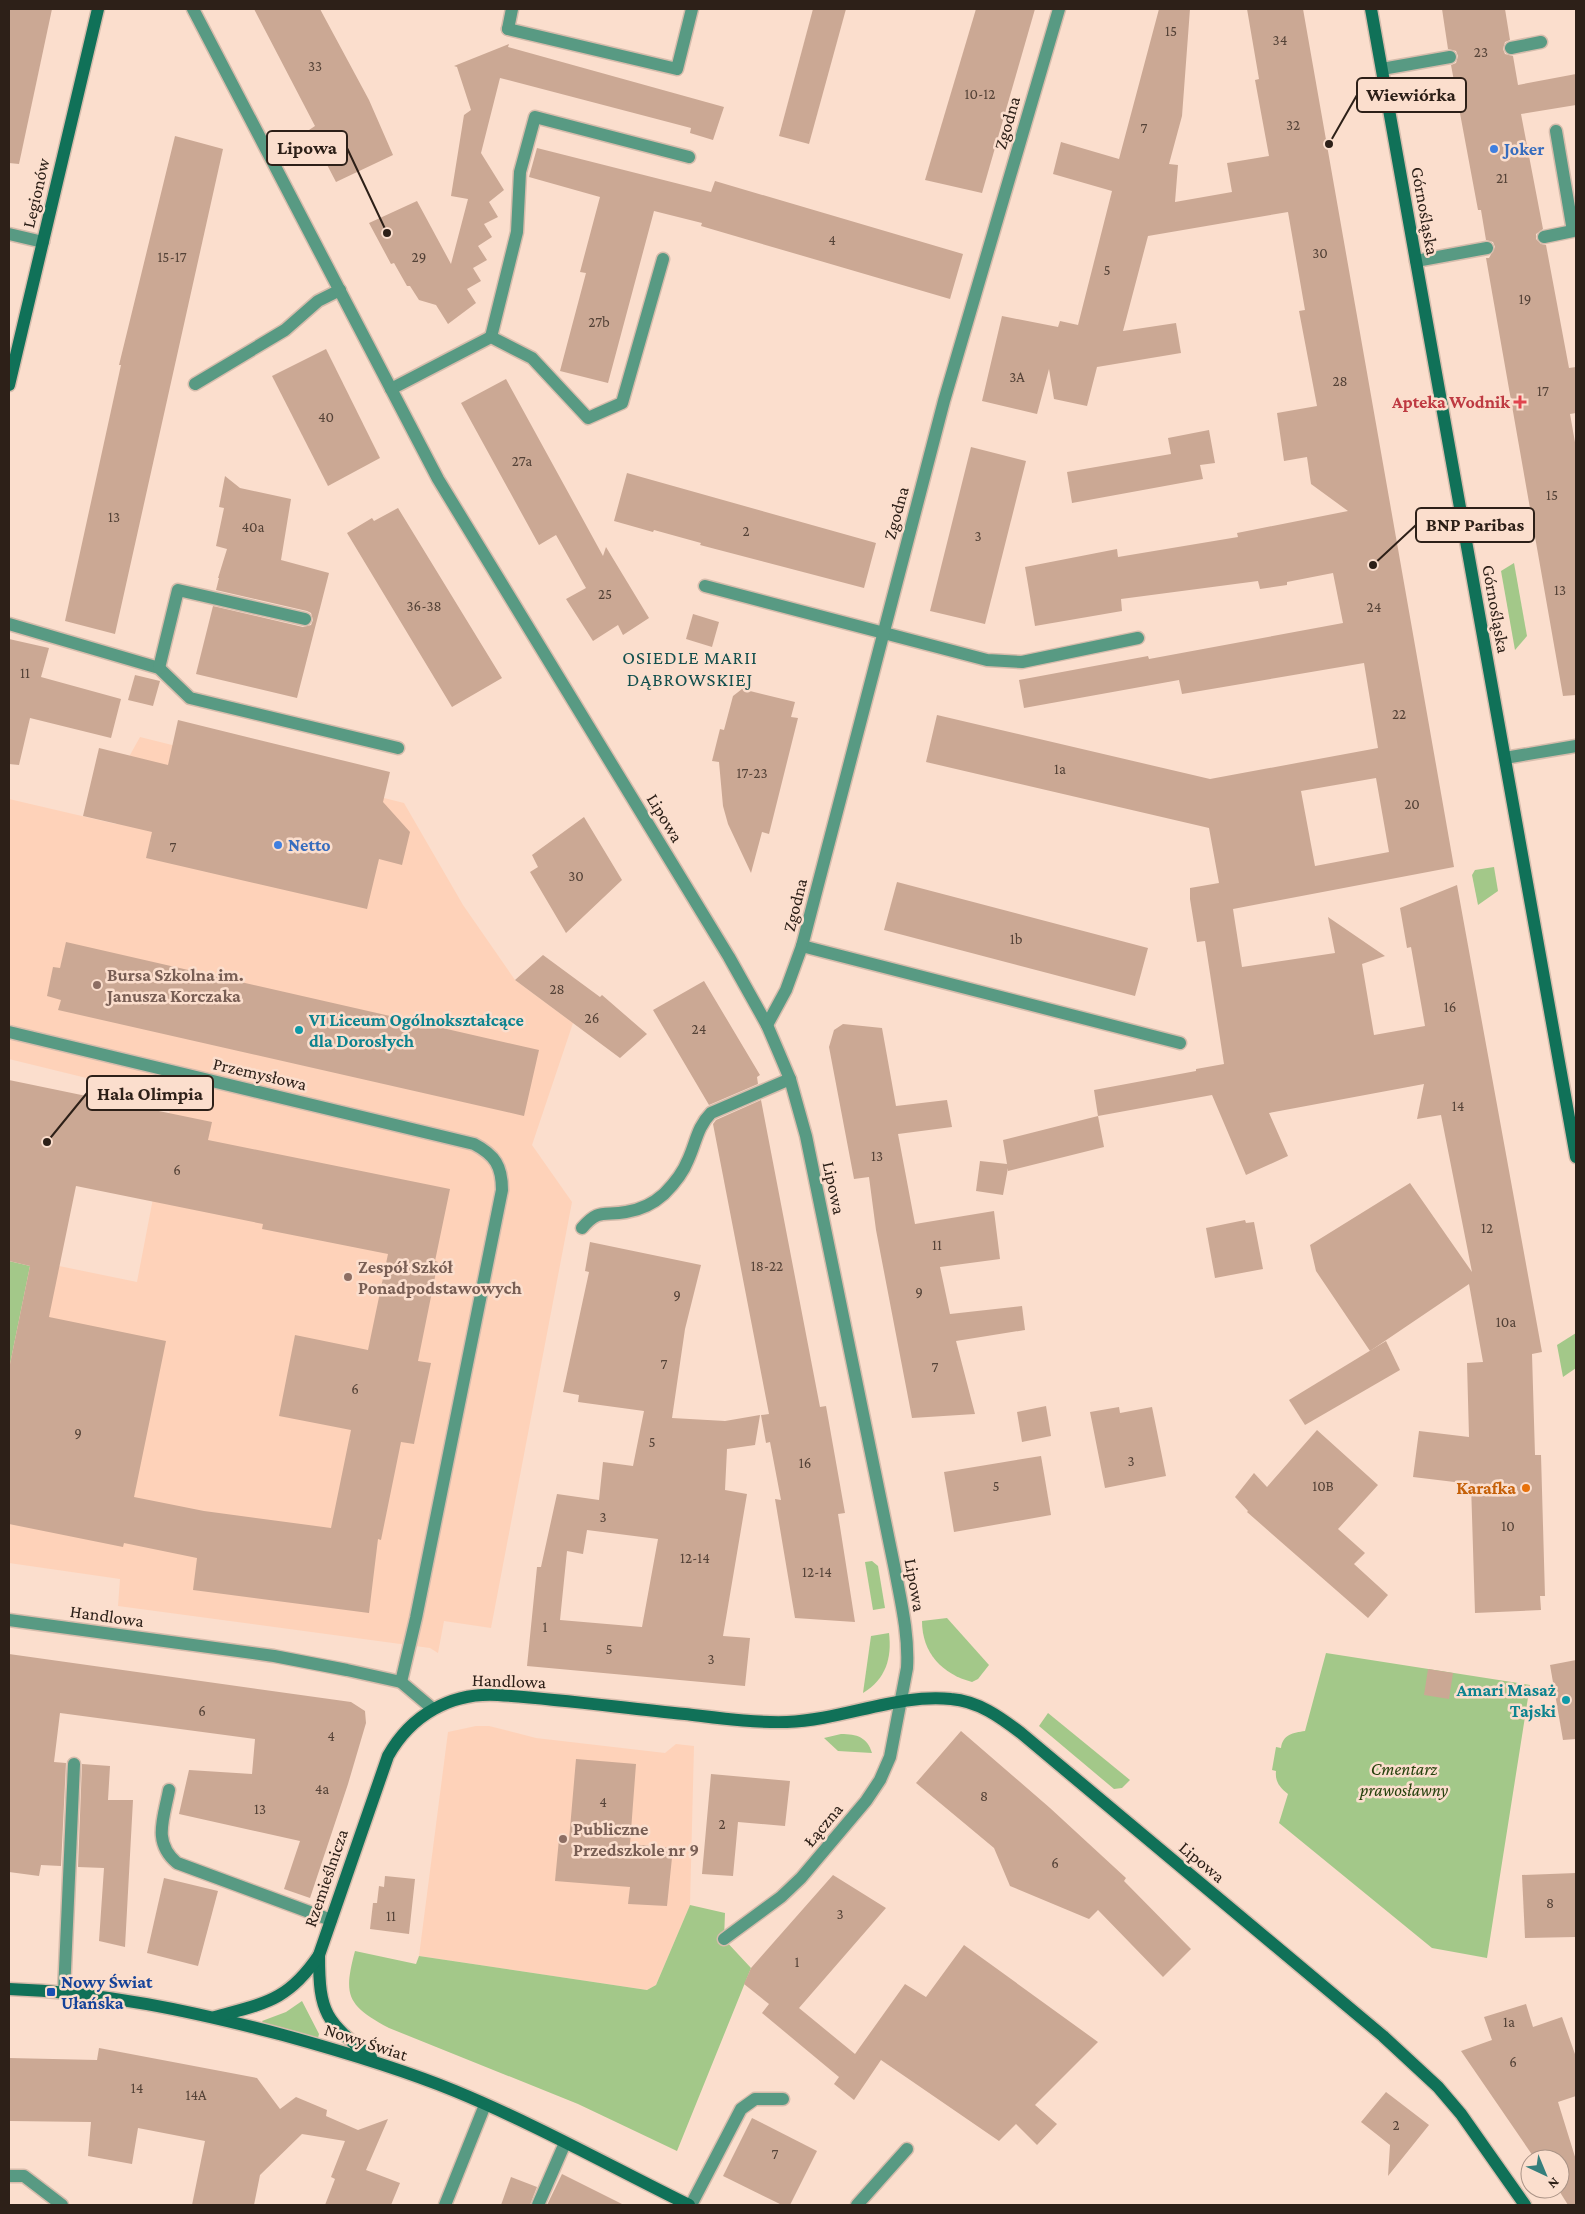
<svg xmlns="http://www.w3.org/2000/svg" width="1585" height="2214" viewBox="0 0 1585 2214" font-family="'Crimson Pro',serif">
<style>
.built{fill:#fed2b9}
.green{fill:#a3c889}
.building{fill:#cba894;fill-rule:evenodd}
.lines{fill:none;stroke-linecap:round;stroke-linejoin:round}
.lane-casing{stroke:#d6bcac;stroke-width:15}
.street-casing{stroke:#d6bcac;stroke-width:15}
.secondary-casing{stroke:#d6bcac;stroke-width:15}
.lane{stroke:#589a83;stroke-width:12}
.street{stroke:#589a83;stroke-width:12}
.secondary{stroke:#107158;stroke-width:12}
.shop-dot{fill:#3f7fe0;stroke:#fbdecd;stroke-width:2}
.health-dot{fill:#e0444e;stroke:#fbdecd;stroke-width:2}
.education-dot{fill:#8d6e63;stroke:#fbdecd;stroke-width:2}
.culture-dot{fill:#0f9aa8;stroke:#fbdecd;stroke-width:2}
.food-dot{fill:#e8710a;stroke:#fbdecd;stroke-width:2}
.transit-dot{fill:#1a4fb4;stroke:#fbdecd;stroke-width:2}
.labels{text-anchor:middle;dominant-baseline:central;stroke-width:5;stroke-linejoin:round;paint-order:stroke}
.number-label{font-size:15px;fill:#544237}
.street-label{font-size:18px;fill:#2d2018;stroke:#fbdecd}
.shop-label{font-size:18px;font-weight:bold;fill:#366cbe;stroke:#fbdecd;text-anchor:start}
.health-label{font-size:18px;font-weight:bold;fill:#be3a42;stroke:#fbdecd;text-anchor:end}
.education-label{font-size:18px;font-weight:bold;fill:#785e54;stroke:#fbdecd;text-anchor:start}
.culture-label{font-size:18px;font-weight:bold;fill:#0d838f;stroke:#fbdecd;text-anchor:start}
.food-label{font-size:18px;font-weight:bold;fill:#c56008;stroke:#fbdecd;text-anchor:end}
.park-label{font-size:18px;font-style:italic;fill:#25410c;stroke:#fbdecd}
.transit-label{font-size:18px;font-weight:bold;fill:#164399;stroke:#fbdecd;text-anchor:start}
.neighbourhood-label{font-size:19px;letter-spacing:1px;fill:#13504e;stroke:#fbdecd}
.leader{fill:none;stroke:#2d2018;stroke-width:2}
.callout-dot{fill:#2d2018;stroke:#fbdecd;stroke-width:2}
.callout{fill:#fbdecd;stroke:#2d2018;stroke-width:2}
.callout-label{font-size:19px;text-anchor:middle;font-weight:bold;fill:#2d2018}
</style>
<rect width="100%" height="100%" fill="#fbdecd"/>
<g class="built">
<path d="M140,737l264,66 59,102 52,75 58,43 -41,122 40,57 -81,426 -47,-7 -6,32 -8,-5 -312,-42 2,-27 -111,-16v-194l21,-103h29l78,16 35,-183 -163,-40v-260l107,25 14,-69z"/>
<path d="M476,1726h13l47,12 129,15 11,-9 18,2 -4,159 -34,80 -9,5 -228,-34 29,-224z"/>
</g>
<g class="green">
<path d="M1514,563l13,73 -12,14 -14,-79z"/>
<path d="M1494,867l4,24 -20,14 -6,-30 3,-5z"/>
<path d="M9,1261l21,5 -21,103z"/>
<path d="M1576,1333v35l-13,9 -6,-32z"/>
<path d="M872,1561l6,5 7,42 -12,2 -8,-48z"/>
<path d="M947,1618l42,47 -11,14 -6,3c-30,-8 -50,-29 -50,-61z"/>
<path d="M889,1633c3,25 -3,46 -26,60l8,-57z"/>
<path d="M1326,1653l204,32 -43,273 -55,-10 -153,-125 9,-29c-9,-7 -13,-13 -12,-23l-4,-1 4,-23 5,1c2,-14 12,-15 24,-17z"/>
<path d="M1048,1713l82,67 -8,8 -8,1 -75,-63z"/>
<path d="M841,1734c16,0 26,3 31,19l-34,-2 -14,-13z"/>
<path d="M690,1905l35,8 -1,26 27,29 -74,183 -99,-47 -189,-76c-42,-23 -46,-32 -34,-77l61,13 3,-8 228,34 9,-5z"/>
<path d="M302,2001l17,33 -1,4 -54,-14 -2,-3 24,-9z"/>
</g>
<g class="building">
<path d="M9,9h43l-33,155 -10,-1z"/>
<path d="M254,9h66l49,91 24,55 -57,27 -27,-52 6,-4z"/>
<path d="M813,9h33l-37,135 -30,-8z"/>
<path d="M976,9h59l-53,184 -57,-13z"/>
<path d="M1159,9h31l-8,107 -13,48 9,1 -3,37 57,-10 -5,-29 42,-7 -14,-76 4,-1 -12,-70h56l151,858 -221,42 9,58 93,-14 -7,-36 57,39 -23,8 12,71 51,-9 -14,-79 -4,1 -7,-40 57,-23 85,467 -10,2 3,101h6l4,141h-5l1,14 -66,3 -4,-129 -58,-7 6,-46 50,6 -2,-74 16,-1 -14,-78 -99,67 -54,-80 -6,-26 100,-62 62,89 -31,-157 -24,4 7,-35 -155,29 19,43 -42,19 -34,-80 -114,21 6,31 -96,24v-3l-5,27 -27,-4 4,-30 27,3 -4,-24 95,-24 -4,-26 102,-19v-2l28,-5 -19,-123 -8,1 -7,-43v-11l29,-5 -10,-55 -283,-66 11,-47 273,64 168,-31 -14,-85 -182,31 -3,-14 -155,28 -5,-28 129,-24 1,3 194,-36 -10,-50 -46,9v3l-27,4 -2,-8 -137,18 1,12 -87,15 -10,-59 92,-18 1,8 120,-20 -1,-4 111,-22 -37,-27 -4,-27 -23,4 -7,-48 40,-7 -18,-95 6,-1 -17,-98 -140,24 -25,95 53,-8 5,30 -84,14 -10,39 -33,-7 -5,-30 -12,45 -55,-13 20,-85 56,11 2,-6 18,4 34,-134 -59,-17 8,-32 58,17zM1376,778l13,74 -74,14 -14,-75z"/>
<path d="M1442,9h63l5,31 -5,2 -2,7 2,5 8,2 5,29 58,-11v31l-55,9 22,115 -7,5v5l5,5 5,1 23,123 7,-1v46l-6,1 6,34v247l-13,1 -77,-438h3l6,-11 -2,-5 -7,-2 -5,-30h-3l-27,-145 5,-2 2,-7 -2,-5 -8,-2z"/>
<path d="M509,44l-1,3 216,60 -11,33 -23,-7 1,-5 -191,-50 -19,75 23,37 -15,12 9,15 -14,7 8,13 -14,9 9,14 -14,8 8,13 -14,8 9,14 -28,21 -12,-19 -17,-5 -9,-14h-3l-13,-23 -3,1 -22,-41 48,-22 34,63 17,-65 -17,-3 13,-81 7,-5 -14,-43 -3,-1z"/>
<path d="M175,136l48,13 -108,485 -50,-13 56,-256h-2z"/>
<path d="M537,148l174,44 4,-11 248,73 -13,45 -249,-73 1,-3 -48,-12 -46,172 -48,-12 26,-98 -6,-1 20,-75 -71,-20z"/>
<path d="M326,349l54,109 -52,28 -56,-110z"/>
<path d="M506,379l97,177 3,-9 43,71 -26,17 -5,-10 -25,16 -27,-42 20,-11 -30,-53 -17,10 -78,-142z"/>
<path d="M1209,430l6,33 -15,2 3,14 -131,24 -5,-31 104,-18 -3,-16z"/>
<path d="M971,447l55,14 -41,163 -55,-13z"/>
<path d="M627,473l249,70 -12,45 -164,-43 1,-2 -47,-13 -1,2 -39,-11z"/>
<path d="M225,476l15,12 51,11 -10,61 48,13 -32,125 -101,-24 17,-68 90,21 8,-2 2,-5 -2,-7 -4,-2 -91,-21 3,-12h-1l9,-29 -11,-3 8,-38 -5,-1z"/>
<path d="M398,508l104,170 -50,29 -105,-174 25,-15 2,3z"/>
<path d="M693,614l26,8 -7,25 -26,-8z"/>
<path d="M9,639l40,9 -8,29 80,22 -10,39 -81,-20 -11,47 -10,-1z"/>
<path d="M135,675l25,6 -7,25 -25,-6z"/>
<path d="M742,689l53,13 -4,15 7,1 -29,116 -7,-2 -11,41 -23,-49 -5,-18 -4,-44 -7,-1 8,-32 4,1 9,-34z"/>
<path d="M178,720l212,52 -7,30 27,30 -8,33 -23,-6 -12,50 -221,-51 6,-26 -69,-16 16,-68 69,17z"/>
<path d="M584,817l38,63 -56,53 -36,-61 8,-5 -6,-12z"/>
<path d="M897,882l251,66 -13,48 -251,-66z"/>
<path d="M66,942l473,108 -15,66 -466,-106 3,-10 -14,-4 6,-29 7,1z"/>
<path d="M543,955l57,42 2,-2 45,39 -27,24 -105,-78z"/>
<path d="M704,981l56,94 -3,2 1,7 -49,21 -56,-95z"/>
<path d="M843,1024l39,4 14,78 51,-6 5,27 -54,7 17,90 79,-13 6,48 -60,8 10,47 72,-8 3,24 -69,11 19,73 -63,4 -36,-188 -7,-53 -15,2 -25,-132 5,-17z"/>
<path d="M9,1080l203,42 -4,18 242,49 -15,72 3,1 -20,99 13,2 -17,81 -13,-2 -20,98 -3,-1 -9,74 -176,-23 4,-32 -73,-15 -1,4 -114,-23v-155l21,-103 -21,-5zM76,1186l187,38 -1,5 126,25 -20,96 -73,-15 -16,81 72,14 -20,98 -127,-17 -70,-14 32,-156 -117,-24z"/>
<path d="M761,1100l59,307 6,-1 19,107 -7,1 17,108 -60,-4 -20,-119 6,1 -11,-58 -4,1 -5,-28 8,-1 -56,-290 3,-4z"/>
<path d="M1245,1220l1,3 8,-1 9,47 -48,9 -9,-50z"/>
<path d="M590,1242l111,23 -16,64 -13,89 53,3 35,-6 -5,30 -28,4 -2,41 22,4 -24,142 27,2 -5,48 -218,-20 10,-99h4l16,-73 42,6 4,-38 30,4 11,-55 -66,-9 1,-7 -16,-3 26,-120 -4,-1zM587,1530l71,9 -16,88 -82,-7 7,-69 16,3z"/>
<path d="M1386,1341l14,29 -95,55 -16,-25z"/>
<path d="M1046,1406l5,30 -29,6 -5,-30z"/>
<path d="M1119,1407l1,6 32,-6 14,69 -61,12 -15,-76z"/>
<path d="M1317,1430l61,55 -40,44 27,24 -11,11 34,31 -20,23 -121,-106 1,-1 -13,-14 19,-24 13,14z"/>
<path d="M1041,1456l10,59 -97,17 -10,-60z"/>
<path d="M9,1654l342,48 14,9 1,12 -18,61 -38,114 -26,-9 16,-48 -121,-27 10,-44 63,4 3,-35 -195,-26 -6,49 12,1 -5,103 -20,-1 -2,11 -30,-4z"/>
<path d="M1576,1660v79l-13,1 -13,-75z"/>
<path d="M1428,1669l25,4 -4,26 -25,-4z"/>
<path d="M961,1731l89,77 76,70 -2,3 67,68 -28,28 -65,-67 -9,9 -79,-33 -16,-38 -78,-65z"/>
<path d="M576,1759l60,5 -6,80 43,4 -6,58 -39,-2 2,-17 -75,-6 4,-42 10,1z"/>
<path d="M82,1764l28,2 -2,34h25l-8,147 -26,-6 5,-73 -26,-1z"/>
<path d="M711,1774l79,7 -5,45 -47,-4 -5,54 -31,-2z"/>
<path d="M1576,1873v64l-51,1 -3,-63z"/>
<path d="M833,1875l53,33 -87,100 56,46 50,-70 21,13 38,-52 134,97 -63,63 22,19 -20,21 -21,-21 -17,17 -118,-81 -27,40 -20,-16 5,-7 -77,-64 7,-9 -25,-20 7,-16z"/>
<path d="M385,1876l30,3 -6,55 -39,-5 3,-26h4l2,-17 5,1z"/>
<path d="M164,1878l54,13 -20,75 -51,-13z"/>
<path d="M1526,2004l7,23 29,-10 14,40v39l-18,6 18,58v45h-8l-10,-16h2v-30h-25l-74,-108 31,-11 -8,-23z"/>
<path d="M99,2048l158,30 23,31 16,-12 31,13 -1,6 32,14 30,-11 -22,51 34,13 -9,22h-66l10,-26 -4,-2 14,-36 -43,-7 -42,41 -6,30h-62l13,-64 -67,-13 -6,36 -44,-8 3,-34 -82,-1v-63l88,2z"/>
<path d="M1386,2092l43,33 -41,51 2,-31 -29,-23z"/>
<path d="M752,2118l65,33 -27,54h-8l-59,-29z"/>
<path d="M562,2174l62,31h-77z"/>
<path d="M511,2177l26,10 -7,18h-29z"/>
</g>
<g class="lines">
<defs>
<g id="lane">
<path d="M508,29l169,40 15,-60"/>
<path d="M1511,48l30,-6"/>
<path d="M1382,69l68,-12"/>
<path d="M1544,237l29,-6 -17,-100"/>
<path d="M1416,261l71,-13"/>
<path d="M491,337l26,-105 3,-60 15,-55 154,40"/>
<path d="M195,384l90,-54 33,-29 22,-11"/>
<path d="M391,389l100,-52 41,21 56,60 34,-15 41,-144"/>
<path d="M705,586l282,74 35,2 116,-24"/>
<path d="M9,624l150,44 31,30 208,50"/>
<path d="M159,668l19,-78 127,29"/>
<path d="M802,946l378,97"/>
<path d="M9,1032l465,112c21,11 28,22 28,46l-86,428 -15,64"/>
<path d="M582,1228c17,-20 22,-12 44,-16 13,-2 27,-8 38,-18 9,-9 19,-21 24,-34 8,-17 9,-33 23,-47l79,-34"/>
<path d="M169,1790c-5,28 -17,52 8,73l154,57"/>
<path d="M64,1992l10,-228"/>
<path d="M9,2176h15l38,29"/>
<path d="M538,2205l27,-62"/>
<path d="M691,2205l50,-96 14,-10h28"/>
<path d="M857,2205l50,-56"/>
</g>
<g id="street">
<path d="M193,9l245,470 291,478 38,68 12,28 11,26 16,57 89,434c6,32 14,65 12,98l-17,89 -10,23 -14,21 -65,77 -20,19 -57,42"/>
<path d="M508,29l4,-20"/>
<path d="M9,234l34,8"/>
<path d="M1505,758l71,-12"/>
<path d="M767,1025l19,-35 16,-44 142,-545 115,-392"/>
<path d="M9,1620l265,36 73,14 54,12 32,27"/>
<path d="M445,2205l40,-100"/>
</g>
<g id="secondary">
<path d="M1371,9l205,1148"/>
<path d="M9,385l89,-376"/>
<path d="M319,1955c0,60 7,66 52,102"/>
<path d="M9,1989c94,3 183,22 274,46 58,16 116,33 172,56 80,33 157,76 234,114"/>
<path d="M215,2017c50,-14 73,-16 104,-62l69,-199c23,-41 63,-64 110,-61 62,4 125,13 187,19 34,4 68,9 102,8 55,-2 113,-29 164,-23 27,2 49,18 70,34l362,303 55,51 23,27 64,91"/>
</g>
</defs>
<use href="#lane" class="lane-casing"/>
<use href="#street" class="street-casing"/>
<use href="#secondary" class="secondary-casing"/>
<use href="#lane" class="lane"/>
<use href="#street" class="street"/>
<use href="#secondary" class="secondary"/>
</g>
<g class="shop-dot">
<circle cx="1494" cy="149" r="5"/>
<circle cx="278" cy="845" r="5"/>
</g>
<path class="health-dot" d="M1517.5 394.5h5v5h5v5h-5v5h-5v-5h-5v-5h5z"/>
<g class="education-dot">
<circle cx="97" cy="985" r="5"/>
<circle cx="348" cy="1277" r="5"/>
<circle cx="563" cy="1839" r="5"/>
</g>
<g class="culture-dot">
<circle cx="299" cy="1030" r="5"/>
<circle cx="1566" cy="1700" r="5"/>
</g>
<circle class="food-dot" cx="1526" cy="1488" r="5"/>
<rect class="transit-dot" x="46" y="1987" width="10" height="10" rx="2.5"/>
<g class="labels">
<g class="number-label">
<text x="1171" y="31">15</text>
<text x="1280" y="40">34</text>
<text x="1481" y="52">23</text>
<text x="315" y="66">33</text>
<text x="980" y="94">10-12</text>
<text x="1293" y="125">32</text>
<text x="1144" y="128">7</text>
<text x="1502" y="178">21</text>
<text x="832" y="240">4</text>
<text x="1320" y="253">30</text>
<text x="172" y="257">15-17</text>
<text x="419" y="257">29</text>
<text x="1107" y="270">5</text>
<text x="1525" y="299">19</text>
<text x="599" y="322">27b</text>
<text x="1017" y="377">3A</text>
<text x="1340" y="381">28</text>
<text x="1543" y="391">17</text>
<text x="326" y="417">40</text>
<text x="522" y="461">27a</text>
<text x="1552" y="495">15</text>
<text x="114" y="517">13</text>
<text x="253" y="527">40a</text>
<text x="746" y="531">2</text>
<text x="978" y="536">3</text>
<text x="1560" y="590">13</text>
<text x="605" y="594">25</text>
<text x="424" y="606">36-38</text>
<text x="1374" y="607">24</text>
<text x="25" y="673">11</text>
<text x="1399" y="714">22</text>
<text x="1060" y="769">1a</text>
<text x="752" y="773">17-23</text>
<text x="1412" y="804">20</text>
<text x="173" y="847">7</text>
<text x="576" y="876">30</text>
<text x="1016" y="939">1b</text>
<text x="557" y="989">28</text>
<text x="1450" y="1007">16</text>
<text x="592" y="1018">26</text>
<text x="699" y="1029">24</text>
<text x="1458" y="1106">14</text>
<text x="877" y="1156">13</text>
<text x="177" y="1170">6</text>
<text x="1487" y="1228">12</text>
<text x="937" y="1245">11</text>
<text x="767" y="1266">18-22</text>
<text x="919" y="1292">9</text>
<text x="677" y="1295">9</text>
<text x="1506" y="1322">10a</text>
<text x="664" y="1364">7</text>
<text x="935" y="1367">7</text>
<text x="355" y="1389">6</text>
<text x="78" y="1433">9</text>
<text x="652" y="1442">5</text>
<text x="1131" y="1461">3</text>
<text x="805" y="1463">16</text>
<text x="996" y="1486">5</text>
<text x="1323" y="1486">10B</text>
<text x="603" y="1517">3</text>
<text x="1508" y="1526">10</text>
<text x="695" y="1558">12-14</text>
<text x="817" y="1572">12-14</text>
<text x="545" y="1627">1</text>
<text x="609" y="1649">5</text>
<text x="711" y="1659">3</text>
<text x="202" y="1711">6</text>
<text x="331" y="1736">4</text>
<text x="322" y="1789">4a</text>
<text x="984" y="1796">8</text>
<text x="603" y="1802">4</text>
<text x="260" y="1809">13</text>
<text x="722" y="1824">2</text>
<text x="1055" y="1863">6</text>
<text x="1550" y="1903">8</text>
<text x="840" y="1914">3</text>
<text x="391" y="1916">11</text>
<text x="797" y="1962">1</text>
<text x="1509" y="2022">1a</text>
<text x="1513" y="2062">6</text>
<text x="137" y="2088">14</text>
<text x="196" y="2095">14A</text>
<text x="1396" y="2125">2</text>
<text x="775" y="2154">7</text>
</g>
<g class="street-label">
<text transform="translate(1007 123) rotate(-74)">Zgodna</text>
<text transform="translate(36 193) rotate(-77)">Legionów</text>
<text transform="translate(1425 211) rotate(80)">Górnośląska</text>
<text transform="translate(896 513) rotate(-75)">Zgodna</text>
<text transform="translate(1496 609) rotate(80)">Górnośląska</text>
<text transform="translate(665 818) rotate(59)">Lipowa</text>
<text transform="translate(795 905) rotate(-76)">Zgodna</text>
<text transform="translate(260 1074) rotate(13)">Przemysłowa</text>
<text transform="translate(834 1188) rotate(78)">Lipowa</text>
<text transform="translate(915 1585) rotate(80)">Lipowa</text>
<text transform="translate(107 1616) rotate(8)">Handlowa</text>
<text transform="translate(509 1681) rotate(2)">Handlowa</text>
<text transform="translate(823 1825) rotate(-50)">Łączna</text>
<text transform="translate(1202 1862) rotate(40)">Lipowa</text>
<text transform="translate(326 1878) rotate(-71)">Rzemieślnicza</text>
<text transform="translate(366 2042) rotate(18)">Nowy Świat</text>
</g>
<g class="shop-label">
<text x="1504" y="149">Joker</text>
<text x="288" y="845">Netto</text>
</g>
<g class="health-label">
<text x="1510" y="402">Apteka Wodnik</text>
</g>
<g class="education-label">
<text x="107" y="975">Bursa Szkolna im.<tspan x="107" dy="21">Janusza Korczaka</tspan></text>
<text x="358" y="1267">Zespół Szkół<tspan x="358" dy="21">Ponadpodstawowych</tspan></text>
<text x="573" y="1829">Publiczne<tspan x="573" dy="21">Przedszkole nr 9</tspan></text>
</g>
<g class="culture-label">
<text x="309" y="1020">VI Liceum Ogólnokształcące<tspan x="309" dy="21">dla Dorosłych</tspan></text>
<text x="1556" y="1690" text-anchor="end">Amari Masaż<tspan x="1556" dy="21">Tajski</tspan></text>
</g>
<g class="food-label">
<text x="1516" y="1488">Karafka</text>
</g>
<g class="park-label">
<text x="1404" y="1769">Cmentarz<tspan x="1404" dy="21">prawosławny</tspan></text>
</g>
<g class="transit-label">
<text x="61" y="1982">Nowy Świat<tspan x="61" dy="21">Ułańska</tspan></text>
</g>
<g class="neighbourhood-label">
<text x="690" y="657">OSIEDLE MARII<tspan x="690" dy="22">DĄBROWSKIEJ</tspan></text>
</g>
</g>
<path class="leader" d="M1329 144L1357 95M387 233L347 148M1373 565L1416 525M47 1142L87 1093"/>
<g class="callout-dot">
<circle cx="1329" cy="144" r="5"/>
<circle cx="387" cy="233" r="5"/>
<circle cx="1373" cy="565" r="5"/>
<circle cx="47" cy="1142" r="5"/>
</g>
<g class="callout">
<rect x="1357" y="78" width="109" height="34" rx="5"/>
<rect x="267" y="131" width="80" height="34" rx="5"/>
<rect x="1416" y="508" width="118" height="34" rx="5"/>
<rect x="87" y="1076" width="126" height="34" rx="5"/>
</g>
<g class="callout-label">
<text x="1411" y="101">Wiewiórka</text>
<text x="307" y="154">Lipowa</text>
<text x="1475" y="531">BNP Paribas</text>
<text x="150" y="1100">Hala Olimpia</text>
</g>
<rect width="1585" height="2214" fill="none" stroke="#2d2018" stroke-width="20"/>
<g transform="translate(1545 2174) rotate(136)"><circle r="24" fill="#fbdecd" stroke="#a99285"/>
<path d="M0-4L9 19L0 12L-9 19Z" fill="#367f7c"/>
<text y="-8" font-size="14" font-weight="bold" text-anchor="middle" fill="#2d2018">N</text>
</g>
</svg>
